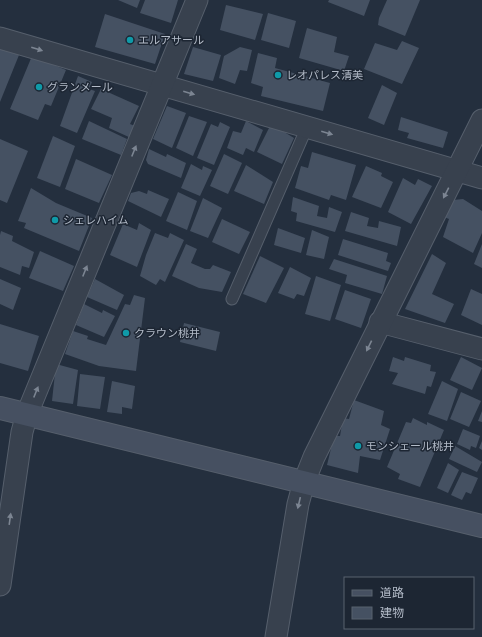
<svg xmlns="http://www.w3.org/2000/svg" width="482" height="637" viewBox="0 0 482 637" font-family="Montserrat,'Noto Sans JP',sans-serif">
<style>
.building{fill:#455162}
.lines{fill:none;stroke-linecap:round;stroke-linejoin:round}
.lane-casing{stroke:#565f6c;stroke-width:13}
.street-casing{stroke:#565f6c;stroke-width:23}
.secondary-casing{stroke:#565f6c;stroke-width:24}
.lane{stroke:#38414e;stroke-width:11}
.street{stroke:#38414e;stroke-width:21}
.secondary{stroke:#465061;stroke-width:22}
.oneway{fill:#7c8592}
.culture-dot{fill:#0f9aa8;stroke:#1d2633;stroke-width:1.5}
.labels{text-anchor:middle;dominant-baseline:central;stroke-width:3;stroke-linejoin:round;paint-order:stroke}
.poi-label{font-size:11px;fill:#b4bcc9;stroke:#1d2633;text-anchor:start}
</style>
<rect width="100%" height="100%" fill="#242f3e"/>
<g class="building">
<path d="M118,0h22l-3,8z"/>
<path d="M145,0h33l-7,23 -31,-10z"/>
<path d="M329,0h41l-6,16 -36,-14z"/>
<path d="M387,0h33l-15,36 -27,-11 1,-7z"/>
<path d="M226,5l37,9 -8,26 -35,-10z"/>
<path d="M268,13l28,8 -7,27 -28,-8z"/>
<path d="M105,14l60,20 -10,30 -60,-17z"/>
<path d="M307,28l30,9 -3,15 15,4 -5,15 -45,-13z"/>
<path d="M402,41l17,7 -17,36 -38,-15 11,-26 22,7z"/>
<path d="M0,47l19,8 -19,47z"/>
<path d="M193,47l28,8 -8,26 -29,-7z"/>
<path d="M240,47l12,3 -5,21 -7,-1 -5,14 -16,-6 5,-22z"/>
<path d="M258,53l19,5 -2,10 55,15 -7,28 -62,-15 2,-9 -12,-4z"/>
<path d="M32,56l34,14 -15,36 -6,-2 -7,16 -28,-11z"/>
<path d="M78,76l14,6 -3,7 6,2 -18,42 -17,-7z"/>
<path d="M382,85l15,8 -13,32 -16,-7z"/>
<path d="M101,89l38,17 -9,18 5,2 -4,12 -22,-10 3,-10 -21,-9z"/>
<path d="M167,106l19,7 -14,35 -19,-9z"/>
<path d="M189,116l18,6 -14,34 -17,-8z"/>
<path d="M401,117l47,15 -5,16 -36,-10 2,-5 -11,-3z"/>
<path d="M89,121l38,18 -6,16 -39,-16z"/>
<path d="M246,121l17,9 -9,22 -8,-4 -3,7 -16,-7 6,-17 8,2z"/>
<path d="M220,122l10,5 -16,38 -17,-7 14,-34 7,3z"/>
<path d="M271,124l23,14 -12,26 -25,-12z"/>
<path d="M53,136l22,10 -15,41 -23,-9z"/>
<path d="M0,139l28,12 -21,52 -7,-3z"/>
<path d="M149,149l17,8 1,-3 19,9 -5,15 -33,-14 -2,-4z"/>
<path d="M312,152l44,13 -10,35 -15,-5 -2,5 -34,-12 6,-22 7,2z"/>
<path d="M224,154l18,9 -14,31 -18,-8z"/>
<path d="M76,159l36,16 -13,28 -34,-14z"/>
<path d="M191,164l11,6 1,-4 9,4 -12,26 -19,-8z"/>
<path d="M246,165l27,17 -9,22 -30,-13z"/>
<path d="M366,166l16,7 -1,3 12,6 -12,26 -29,-11z"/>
<path d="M403,178l12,7 3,-6 14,7 -21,38 -23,-12z"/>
<path d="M31,188l25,15 36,15 -13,33 -55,-23 2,-5 -8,-2z"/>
<path d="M148,190l21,9 -8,18 -33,-16 3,-8 8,-2 8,3z"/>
<path d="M178,192l19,9 -10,29 -21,-9z"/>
<path d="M293,197l26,9 -2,10 10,2 2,-11 13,5 -7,20 -39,-11 1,-8 -6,-2z"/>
<path d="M203,198l19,10 -14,30 -18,-7z"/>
<path d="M463,199l19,12v22l-9,20 -30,-16 6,-18 -5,-2 9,-17z"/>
<path d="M351,212l18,6 -2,8 11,2 1,-7 22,6 -4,19 -52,-15z"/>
<path d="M222,219l28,13 -11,22 -27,-12z"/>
<path d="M139,223l12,7 -14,37 -27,-12 13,-31 14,6z"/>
<path d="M278,228l27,10 -4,15 -27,-8z"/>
<path d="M312,230l17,7 -5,22 -18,-4z"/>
<path d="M1,231l12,5 -1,5 22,11 -5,16 -7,-2 -2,9 -20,-8v-32z"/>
<path d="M155,233l13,5 2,-5 14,7 -19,42 -5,-3 -4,6 -16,-9 6,-21z"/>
<path d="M343,239l45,14 -2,8 5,2 -3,8 -50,-16z"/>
<path d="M186,244l11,5 -6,14 14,6h5l3,-4 18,7 -9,20 -23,-4 -27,-12z"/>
<path d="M482,244v24l-8,-4z"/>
<path d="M40,251l34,15 -11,25 -34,-13z"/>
<path d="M432,254l14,9 -14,31 22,10 -9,19 -40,-14z"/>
<path d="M260,256l24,12 -18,35 -23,-9z"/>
<path d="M334,259l53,17 -5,18 -37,-11 2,-8 -18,-6z"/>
<path d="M290,267l21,11 -7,18 -7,-2 -3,5 -16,-6z"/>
<path d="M316,276l25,9 -11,36 -25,-7z"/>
<path d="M0,279l21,9 -8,22 -13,-6z"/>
<path d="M95,279l29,16 -7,15 -30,-13z"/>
<path d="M471,289l11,5v31l-21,-10z"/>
<path d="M345,290l26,9 -10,29 -26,-9z"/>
<path d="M134,295l11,3 -9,73 -37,-5 -34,-12 8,-23 15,5 -1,3 19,6 19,-41 5,1z"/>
<path d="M84,304l18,9 1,-3 12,6 -11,21 -28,-12z"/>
<path d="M184,323l36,9 -4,19 -36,-9z"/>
<path d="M0,324l39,12 -11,35 -28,-8z"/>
<path d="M393,357l11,4 1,-4 26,8 -1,6 6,1 -5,15 -4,-1 -2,8 -33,-10 6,-11 -9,-2z"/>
<path d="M461,357l21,11 -10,22 -22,-10z"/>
<path d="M56,364l22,6 -5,34 -21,-3z"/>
<path d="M80,374l25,3 -5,32 -23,-3z"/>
<path d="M112,381l23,5 -3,23 -10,-2v7l-15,-2z"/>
<path d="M442,381l16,8 -11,32 -19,-7z"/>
<path d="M461,392l20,9 -12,26 -19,-8z"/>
<path d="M354,400l30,11 -3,14 9,4 -10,31 -20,-4 -2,17 -31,-8 7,-29h6l3,-18 6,1z"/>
<path d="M482,411v11l-4,-1z"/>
<path d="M413,418l14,7v-3l17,8 -24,57 -22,-8 2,-5 -13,-7 19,-45 5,1z"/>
<path d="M463,429l17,7 -4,12 -5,-2 -1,4 -13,-6z"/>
<path d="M482,441v9l-3,-2z"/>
<path d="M455,446l27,16 -5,10 -28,-13z"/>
<path d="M448,463l11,7 -11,23 -11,-5z"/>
<path d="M462,472l16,6 -7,16 -5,-2 -4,8 -11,-5z"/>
</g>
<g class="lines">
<defs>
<path id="lane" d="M232,299l75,-172"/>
<g id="street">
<path d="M0,38l482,140"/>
<path d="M380,322l102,27"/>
<path d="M0,585l22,-153 5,-18 170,-414"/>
<path d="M276,637l22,-133 6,-22 10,-25 168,-337"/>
</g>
<path id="secondary" d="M0,408l482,118"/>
</defs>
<use href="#lane" class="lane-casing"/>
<use href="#street" class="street-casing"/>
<use href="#secondary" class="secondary-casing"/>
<use href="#lane" class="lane"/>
<use href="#street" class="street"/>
<use href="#secondary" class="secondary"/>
</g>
<defs><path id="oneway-solid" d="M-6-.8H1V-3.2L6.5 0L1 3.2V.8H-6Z"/></defs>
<g class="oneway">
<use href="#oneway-solid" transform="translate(37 49) rotate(17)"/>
<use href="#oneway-solid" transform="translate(189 93) rotate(16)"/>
<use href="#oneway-solid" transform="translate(327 133) rotate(16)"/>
<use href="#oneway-solid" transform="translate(134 151) rotate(-68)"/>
<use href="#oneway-solid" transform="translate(446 193) rotate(117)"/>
<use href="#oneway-solid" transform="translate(85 271) rotate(-68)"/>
<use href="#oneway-solid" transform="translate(369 346) rotate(116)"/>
<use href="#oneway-solid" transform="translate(36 392) rotate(-68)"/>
<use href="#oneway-solid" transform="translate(299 503) rotate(103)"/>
<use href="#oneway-solid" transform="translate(10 519) rotate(-82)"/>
</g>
<g class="culture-dot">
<circle cx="130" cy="40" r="4"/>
<circle cx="278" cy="75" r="4"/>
<circle cx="39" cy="87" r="4"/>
<circle cx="55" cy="220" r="4"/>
<circle cx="126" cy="333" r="4"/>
<circle cx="358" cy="446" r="4"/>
</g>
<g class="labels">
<g class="poi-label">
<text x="138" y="40">エルアサール</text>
<text x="286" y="75">レオパレス清美</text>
<text x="47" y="87">グランメール</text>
<text x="63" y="220">シェレハイム</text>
<text x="134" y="333">クラウン桃井</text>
<text x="366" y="446">モンシェール桃井</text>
</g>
</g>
<rect x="344" y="577" width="130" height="52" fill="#1d2633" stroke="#59626f"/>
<rect x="352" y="590" width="20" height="6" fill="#465061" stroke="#59626f"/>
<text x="380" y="597" font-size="12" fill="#b4bcc9">道路</text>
<rect x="352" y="607" width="20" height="12" fill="#455162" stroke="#59626f"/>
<text x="380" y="617" font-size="12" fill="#b4bcc9">建物</text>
</svg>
